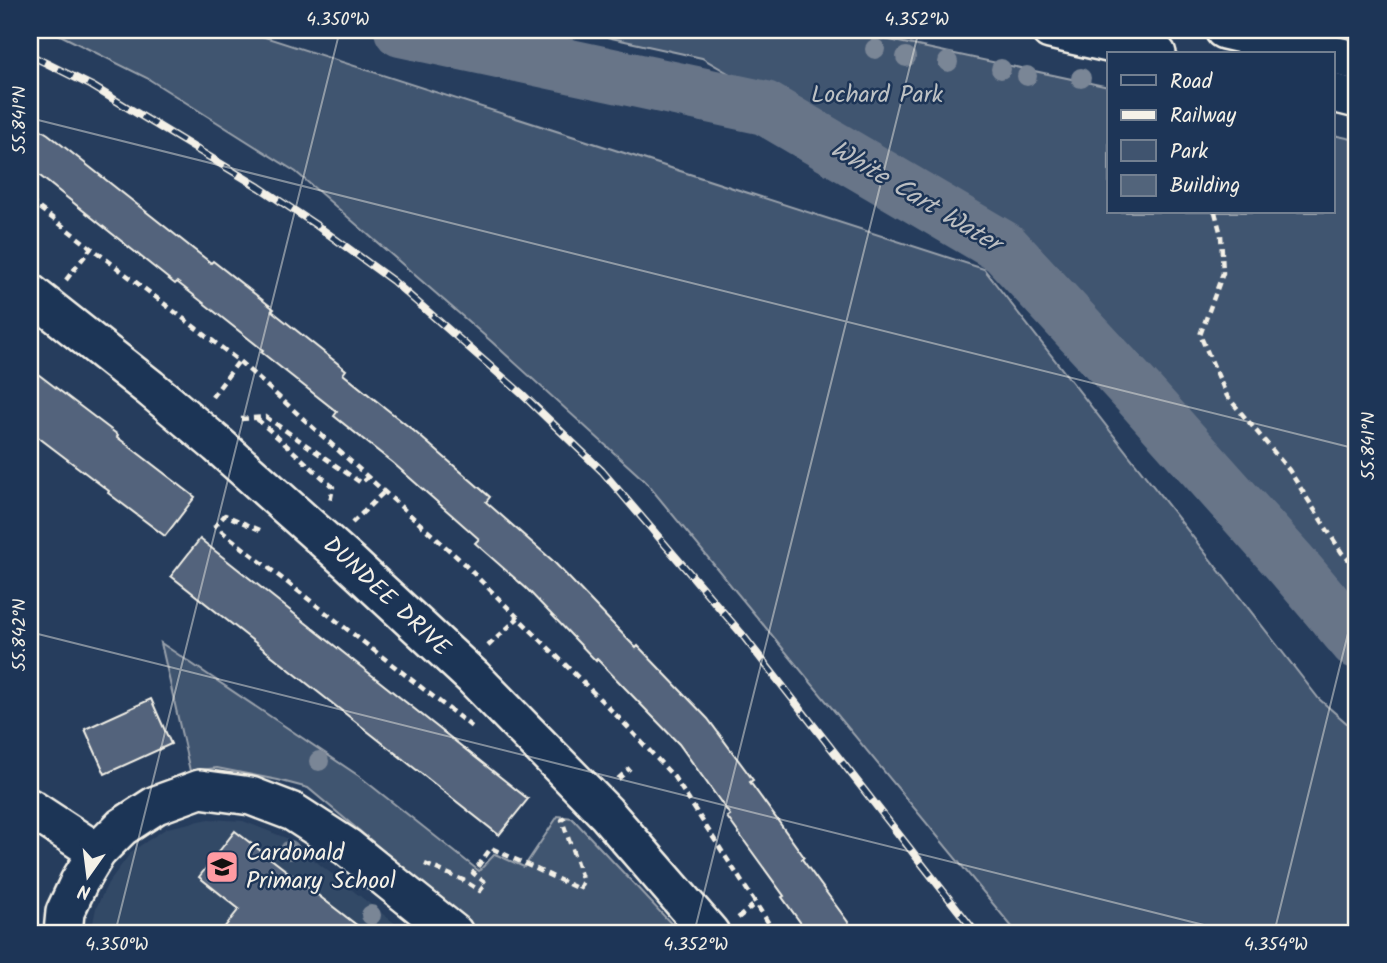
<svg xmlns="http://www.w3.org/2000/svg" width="1387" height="963" viewBox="0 0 1387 963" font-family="Kalam,sans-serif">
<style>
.built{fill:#334966}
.green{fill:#40546f;stroke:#9aa2ac;stroke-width:2}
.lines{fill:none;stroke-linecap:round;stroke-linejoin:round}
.river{stroke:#677588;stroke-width:54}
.building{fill:#52647b;stroke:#f4f1e8;stroke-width:2}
.minor-casing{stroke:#f4f1e8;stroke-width:42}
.path{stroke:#f4f1e8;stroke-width:4.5;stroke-dasharray:7 5;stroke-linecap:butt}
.minor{stroke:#1d3557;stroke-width:37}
.rail-casing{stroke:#f4f1e8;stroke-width:8}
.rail{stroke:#1d3557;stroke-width:5;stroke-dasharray:16;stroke-linecap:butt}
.tree{fill:#7a8696}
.ticks{fill:none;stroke:#f4f1e8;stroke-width:2;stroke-opacity:0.45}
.labels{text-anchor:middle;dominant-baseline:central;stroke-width:5;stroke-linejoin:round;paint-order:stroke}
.park-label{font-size:24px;fill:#bec2c4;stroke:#1d3557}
.street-label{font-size:24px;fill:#f4f1e8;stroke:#1d3557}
.poi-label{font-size:24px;fill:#f4f1e8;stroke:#1d3557;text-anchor:start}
.water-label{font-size:26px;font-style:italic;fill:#bcbfc2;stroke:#1d3557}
.neatline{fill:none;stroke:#f4f1e8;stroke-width:2.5}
.ticks-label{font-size:18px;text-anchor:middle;fill:#f4f1e8}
</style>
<rect width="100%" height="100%" fill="#263d5d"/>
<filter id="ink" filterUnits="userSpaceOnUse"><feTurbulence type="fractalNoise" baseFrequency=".0143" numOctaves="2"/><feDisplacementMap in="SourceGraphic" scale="14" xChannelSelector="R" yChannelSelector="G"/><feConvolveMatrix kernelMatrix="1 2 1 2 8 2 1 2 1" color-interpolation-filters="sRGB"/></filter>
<g filter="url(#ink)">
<path class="built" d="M209,819l34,2 43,17 121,95h-316l5,-25 12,-25 24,-32 35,-23z"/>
<g class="green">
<path d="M50,30h193l741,239 335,430 38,33v201h-340l-372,-452 -153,-139 -196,-170 -149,-94z"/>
<path d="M575,30h268l266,57v125h224v-77l24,5v481l-354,-389 -301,-174z"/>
<path d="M161,643l198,133 120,95 16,-17 29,13 34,-51 14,2 108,115h-198l-174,-145 -30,-8 -61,-12 -27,3z"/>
</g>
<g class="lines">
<path class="river" d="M401,30l364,78 239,140 135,146 151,169 67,79"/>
</g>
<g class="building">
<path d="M30,123l18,11 163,129 2,-2 61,48 -2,2 74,59 -3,4 71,57 76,66 -4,5 66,58 84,88 2,-2 70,73 45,61 -3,2 54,75 -2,2 54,74h-48l-26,-36 2,-1 -57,-79 3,-2 -51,-71 -82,-85 -1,2 -69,-72 -52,-46 4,-4 -86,-76 -59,-47 3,-4 -76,-60 2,-2 -86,-68 -2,2 -145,-116z"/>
<path d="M30,368l88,67 -1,2 78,60 -30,39 -57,-43 1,-2 -79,-60z"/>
<path d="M200,539l328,260 -29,36 -328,-259z"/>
<path d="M151,699l20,45 -66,30 -20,-45z"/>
<path d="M235,831l132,102h-147l19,-24 -40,-32z"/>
</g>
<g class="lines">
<defs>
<g id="minor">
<path d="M1050,30l107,24"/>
<path d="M1224,30l104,24"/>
<path d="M1333,55l24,6"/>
<path d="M1333,93l24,6"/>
<path d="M30,293l120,95 68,57 131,117 124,115 133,136 104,120"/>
<path d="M30,808l67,44"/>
<path d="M63,933l2,-21 14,-30 18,-30 25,-25 34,-22 44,-16 51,7 42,16 54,35 107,86"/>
</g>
</defs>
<use href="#minor" class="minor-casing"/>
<g class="path">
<path d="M30,201l209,160 219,197 164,163 52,56 101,156"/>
<path d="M1215,212l6,23 2,38 -23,62 27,61 62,74 53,83 15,15"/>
<path d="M66,280l25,-32"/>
<path d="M212,397l27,-36"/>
<path d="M241,419l25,-2 95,66 7,-6"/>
<path d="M257,419l76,68 -3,15"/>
<path d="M352,523l32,-31"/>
<path d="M260,530l-35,-15 -10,11 257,201"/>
<path d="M488,646l30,-28"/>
<path d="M618,779l12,-11"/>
<path d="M425,864l38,16 17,11 6,-8 -13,-10 18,-25 88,41 4,-8 -21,-61 3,-3"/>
<path d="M738,918l18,-15"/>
</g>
<use href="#minor" class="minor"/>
<defs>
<path id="rail" d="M30,55l62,31 167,101 57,38 77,56 129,113 80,77 139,162 235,300"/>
</defs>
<use href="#rail" class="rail-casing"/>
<use href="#rail" class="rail"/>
</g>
<g class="tree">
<circle cx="875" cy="49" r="10"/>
<circle cx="906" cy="57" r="10"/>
<circle cx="948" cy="62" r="10"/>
<circle cx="1001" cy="69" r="10"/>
<circle cx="1027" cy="76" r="10"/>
<circle cx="1081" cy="78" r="10"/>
<circle cx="319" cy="761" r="10"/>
<circle cx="290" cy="850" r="10"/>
<circle cx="371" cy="915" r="10"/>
</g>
</g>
<path class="ticks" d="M30,118l1327,331M30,632l1206,301M115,933l225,-903M694,933l225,-903M1274,933l83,-336"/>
<defs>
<symbol id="school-square" viewBox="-11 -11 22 22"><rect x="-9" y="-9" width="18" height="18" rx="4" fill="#ff9aa2" stroke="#1d3557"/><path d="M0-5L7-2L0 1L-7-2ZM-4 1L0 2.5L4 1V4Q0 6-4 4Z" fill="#111"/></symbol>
</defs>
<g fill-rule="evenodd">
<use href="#school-square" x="203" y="848" width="38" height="38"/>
</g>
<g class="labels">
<g class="park-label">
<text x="877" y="95">Lochard Park</text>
</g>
<g class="street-label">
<text transform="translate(386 597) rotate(43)">DUNDEE DRIVE</text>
</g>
<g class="poi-label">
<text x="246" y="853">Cardonald<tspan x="246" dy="28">Primary School</tspan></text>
</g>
<g class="water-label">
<text transform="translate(915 197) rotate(31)">White Cart Water</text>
</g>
</g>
<rect width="1387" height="963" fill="none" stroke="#1d3557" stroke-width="77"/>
<rect x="1107" y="52" width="228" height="161" fill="#1d3557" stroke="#738091" stroke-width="2"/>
<rect x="1121" y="75" width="35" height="10" fill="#1d3557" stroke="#738091" stroke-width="2"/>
<text x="1170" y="88" font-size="21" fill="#f4f1e8">Road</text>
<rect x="1121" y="110" width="35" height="10" fill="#f4f1e8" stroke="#738091" stroke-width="2"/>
<text x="1170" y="122" font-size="21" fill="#f4f1e8">Railway</text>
<rect x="1121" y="140" width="35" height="21" fill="#40546f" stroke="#738091" stroke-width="2"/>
<text x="1170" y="158" font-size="21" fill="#f4f1e8">Park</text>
<rect x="1121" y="175" width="35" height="21" fill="#52647b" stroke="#738091" stroke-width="2"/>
<text x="1170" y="192" font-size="21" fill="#f4f1e8">Building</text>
<g transform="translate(88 876) rotate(194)" stroke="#1d3557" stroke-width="5" paint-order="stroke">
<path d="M0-5L12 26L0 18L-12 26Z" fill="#f4f1e8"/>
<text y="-10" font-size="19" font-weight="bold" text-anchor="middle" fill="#f4f1e8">N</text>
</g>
<rect x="38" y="38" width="1310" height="887" class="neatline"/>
<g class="ticks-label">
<text x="338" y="25">4.350°W</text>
<text x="917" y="25">4.352°W</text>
<text transform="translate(19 120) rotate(-90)" y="6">55.841°N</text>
<text transform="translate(1368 446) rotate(-90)" y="6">55.841°N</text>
<text transform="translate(19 635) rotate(-90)" y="6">55.842°N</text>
<text x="117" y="950">4.350°W</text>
<text x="696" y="950">4.352°W</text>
<text x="1276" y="950">4.354°W</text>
</g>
</svg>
